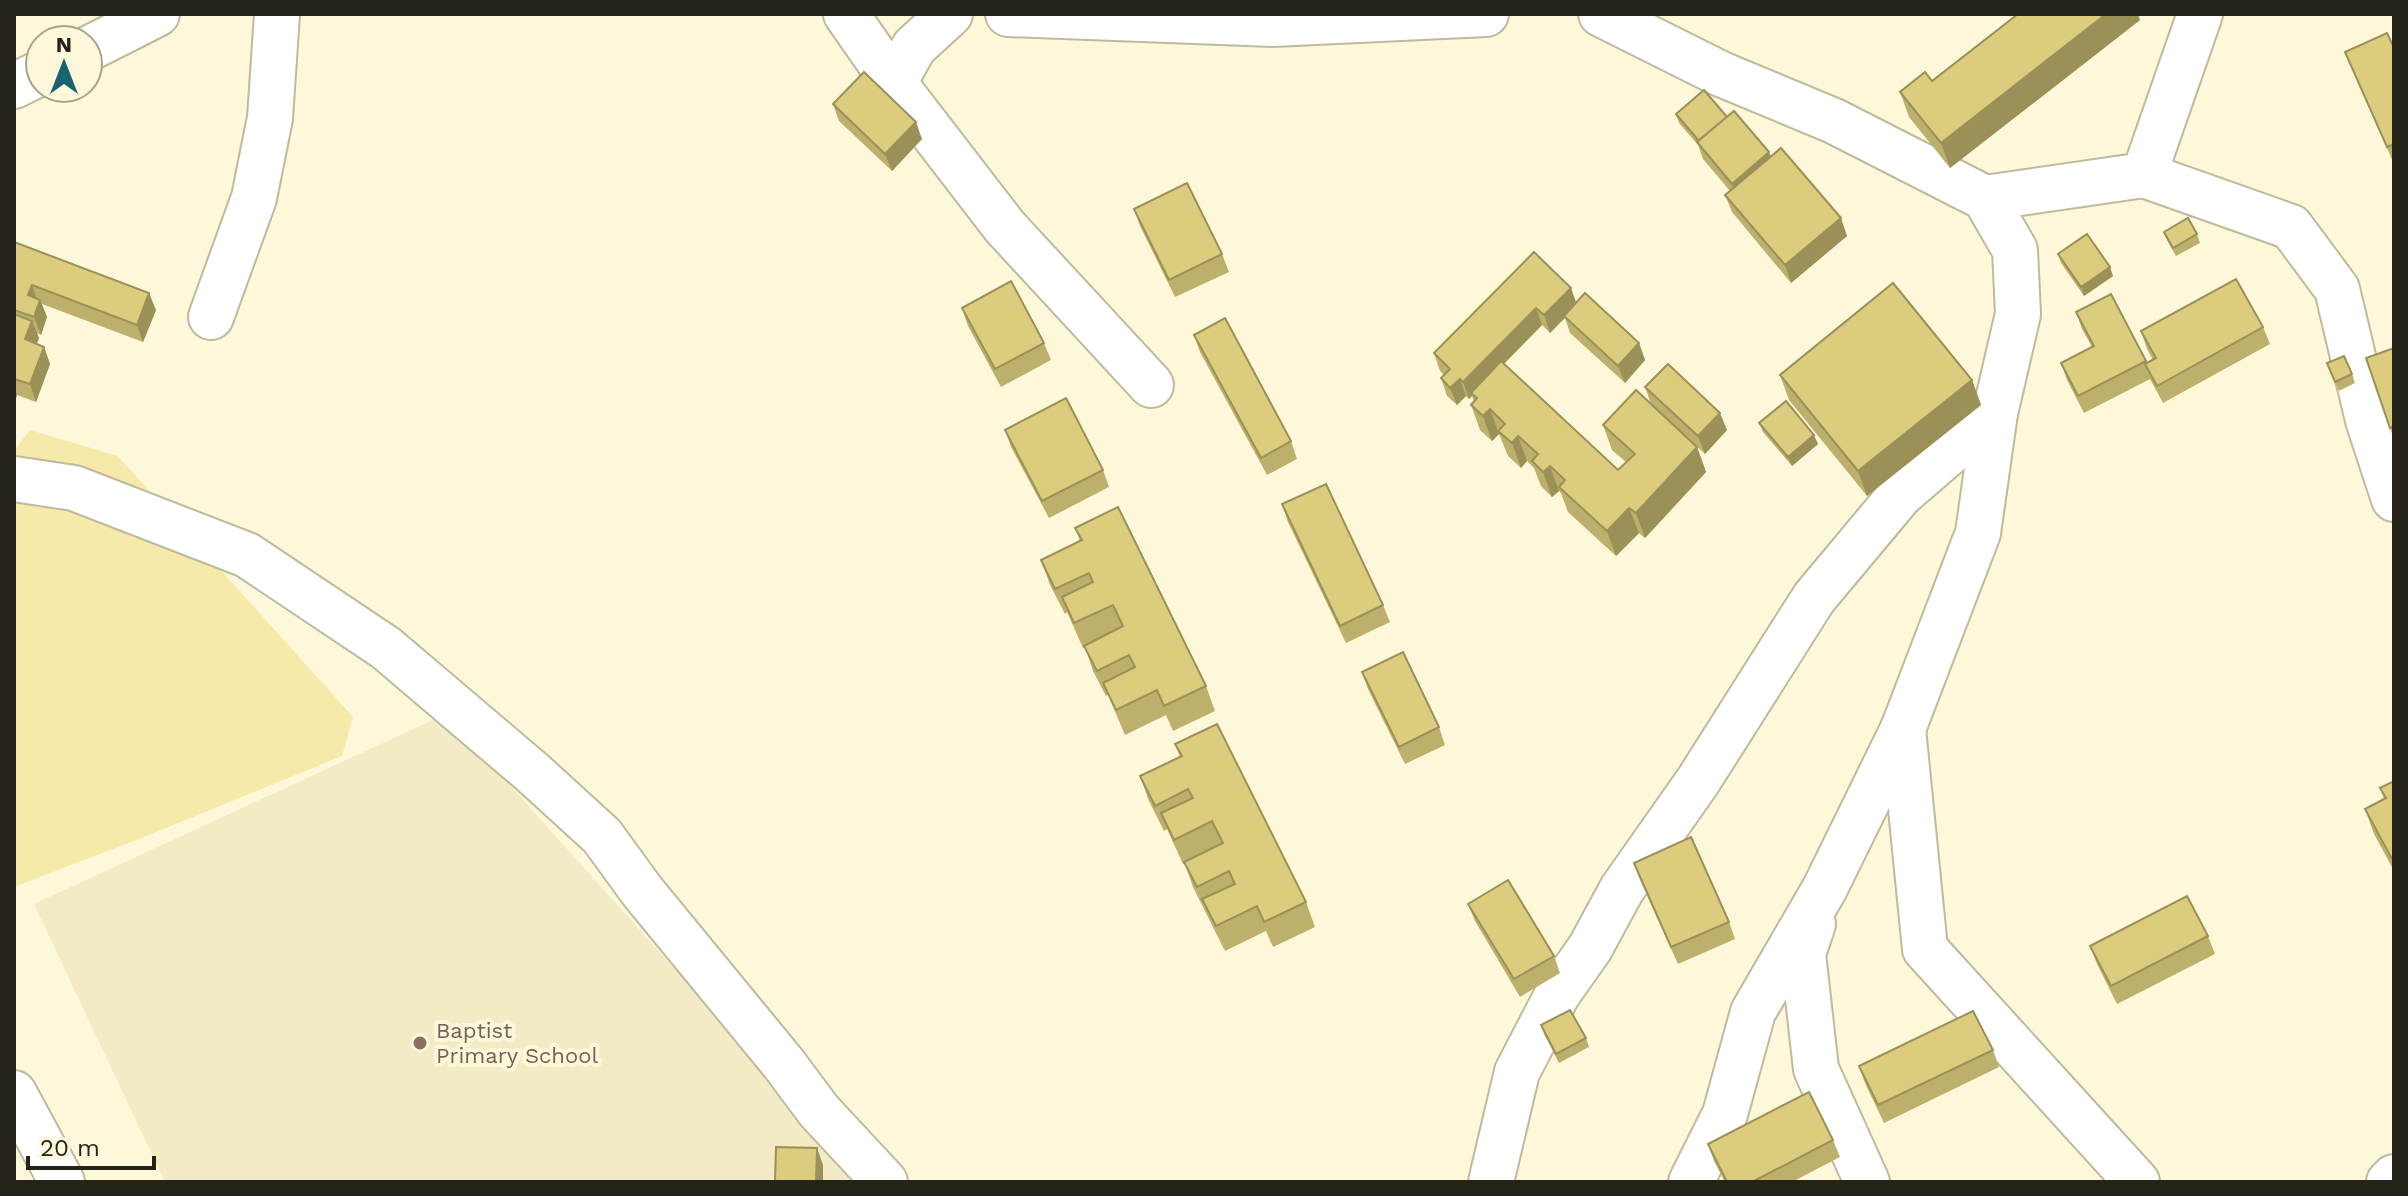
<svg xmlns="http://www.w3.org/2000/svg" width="2408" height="1196" viewBox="0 0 2408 1196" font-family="'Work Sans',sans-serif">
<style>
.built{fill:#f2ebc5}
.green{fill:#f6eaaa}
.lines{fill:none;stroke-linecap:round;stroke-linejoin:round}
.street-casing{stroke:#bfba9d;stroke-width:48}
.secondary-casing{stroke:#bfba9d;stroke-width:48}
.street{stroke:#fff;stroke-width:44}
.secondary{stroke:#fff;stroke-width:44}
.wall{fill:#bdb06c}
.shaded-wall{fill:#9a9058}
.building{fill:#dccd7e;stroke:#9a9058;stroke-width:2}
.education-dot{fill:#8d6e63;stroke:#fdf8d9;stroke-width:3}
.labels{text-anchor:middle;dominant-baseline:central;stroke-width:8;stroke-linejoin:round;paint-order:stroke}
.education-label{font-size:22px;fill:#785e54;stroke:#fdf8d9;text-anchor:start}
</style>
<rect width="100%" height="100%" fill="#fdf8d9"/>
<path class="built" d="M446,714l420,468h-701l-131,-278z"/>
<path class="green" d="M30,430l88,26 235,261 -11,39 -198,81 -130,50v-436z"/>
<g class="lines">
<defs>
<g id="street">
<path d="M846,14l48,69 111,144 146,158"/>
<path d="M1008,14l265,10 213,-10"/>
<path d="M894,83l20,-36 36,-33"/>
<path d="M2144,175l56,-161"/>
<path d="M1985,198l159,-23 147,52 46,62 31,131 26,79"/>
<path d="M211,317l43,-119 16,-80 7,-104"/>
<path d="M14,479l60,9 173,67 139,93 147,125 69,63 40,55 142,173 35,47 66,71"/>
<path d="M1903,729l22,220 212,233"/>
<path d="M1813,924l-10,30 13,115 51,113"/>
<path d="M14,1093l48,89"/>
<path d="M1491,1182l26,-110 40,-77 33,-47 32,-59 76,-108 116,-183 86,-103 95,-82 23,-99 -3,-64 -30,-52 -151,-77 -113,-47 -120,-60"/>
<path d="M1691,1182l34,-68 28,-102 72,-124 78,-159 75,-196 17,-120"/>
<path d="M2389,1182l5,-5"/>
</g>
<g id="secondary">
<path d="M88,49l69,-35"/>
<path d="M14,86l26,-13"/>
</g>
</defs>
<use href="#street" class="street-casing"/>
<use href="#secondary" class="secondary-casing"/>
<use href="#street" class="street"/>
<use href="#secondary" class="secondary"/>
</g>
<g class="wall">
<path d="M2140,20l-190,148 -41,-51 -9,-25z"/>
<path d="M2394,48v116l-42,-95 -7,-17z"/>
<path d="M833,104l89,35 -30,32 -53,-50z"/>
<path d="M1676,114l51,3 44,39 76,80 -56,47 -59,-71 -7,-17 5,-4 -27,-32 -5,-14 -19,-22z"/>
<path d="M1134,209l88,45 7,18 -54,25 -35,-71z"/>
<path d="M2164,232l33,2 3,9 -24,13 -9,-16z"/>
<path d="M14,242l142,68 -13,32 -101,-38 5,13 -6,18 -4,-2 2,5 -3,6 8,3 6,17 -14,38 -19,-7 -3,9z"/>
<path d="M1534,252l42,51 63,40 6,17 -20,23 -55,-50 -5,-15 -15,15 -8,-8 -38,39 114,106 8,-8 -14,-12 -9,-25 48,-21 -6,-17 82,43 -22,24 -27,-25 19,18 9,25 -61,66 -6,-5 -23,23 -48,-44 -7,-19 -2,-2 -7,6 -11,-11 -7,-18 -7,-7 -6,7 -13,-12 -9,-22 -7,7 -12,-11 -9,-25 3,-4 -2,-5 -3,3 -3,-3 -9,9 -10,-9 -6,-18 3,-3 -4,-4 -6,-18z"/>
<path d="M2058,254l55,22 -29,20 -23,-33z"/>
<path d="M2111,294l36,69 6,-3 -6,-11 -6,-18 122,-4 7,17 -107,59 -13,-24 -66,34 -17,-33 -6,-17 31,-16 -10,-18 -6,-17z"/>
<path d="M962,308l82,35 7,17 -50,27 -33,-61z"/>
<path d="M1194,335l97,106 6,18 -30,16 -67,-123z"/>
<path d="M2394,348v91l-4,-11z"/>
<path d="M2327,363l25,11 3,9 -16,8z"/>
<path d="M1780,375l192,5 9,25 -114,91 -78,-96z"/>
<path d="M1759,423l59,21 -26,22 -29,-34z"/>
<path d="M1005,430l98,40 6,17 -60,31 -38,-71z"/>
<path d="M1282,504l101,101 7,17 -44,21 -58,-121z"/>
<path d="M1075,528l131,158 9,25 -42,20 -7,-16 -41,20 -17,-40 -2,1 -13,-25 -8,-24 -2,1 -16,-36 -2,2 -15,-29 -9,-25 39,-19z"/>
<path d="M1362,672l77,55 6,18 -40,19 -37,-75z"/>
<path d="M1175,744l131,158 9,25 -42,20 -7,-16 -41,20 -32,-64 -8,-23h-2l-16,-35 -3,2 -15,-30 -9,-25 40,-19z"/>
<path d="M2394,781v90l-20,-37 -9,-25 19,-10 -4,-11z"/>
<path d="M1634,863l95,59 6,17 -57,25 -38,-84z"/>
<path d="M1468,904l86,52 6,17 -40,24 -45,-76z"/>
<path d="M2208,936l7,18 -98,50 -20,-40 -7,-18z"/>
<path d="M1541,1025l45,13 3,9 -30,16 -15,-29z"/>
<path d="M1993,1050l6,17 -115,56 -19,-40 -6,-17z"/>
<path d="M1833,1140l7,17 -48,25h-67l-11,-21 -6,-17z"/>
</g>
<g class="shaded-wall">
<path d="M2106,14h32l2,6 -190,148 -9,-25z"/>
<path d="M916,122l6,17 -30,32 -7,-17z"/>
<path d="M1769,152l7,18 -38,31 -6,-17z"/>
<path d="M1841,218l6,18 -56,47 -6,-18z"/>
<path d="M2110,267l3,9 -29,20 -3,-9z"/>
<path d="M32,285l6,17 -10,-7z"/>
<path d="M1571,288l6,17 -27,28 -6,-18z"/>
<path d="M149,293l7,17 -13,32 -6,-17z"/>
<path d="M40,300l7,17 -6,18 -7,-18z"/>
<path d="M1536,308l6,17 -69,70 -2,-2 1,3 -3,3 -6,-17z"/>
<path d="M32,321l7,17 -7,19 -7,-18z"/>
<path d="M1639,343l6,17 -20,23 -7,-17z"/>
<path d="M44,347l6,17 -14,38 -6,-18z"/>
<path d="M1460,379l6,17 -9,9 -7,-17z"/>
<path d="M1972,380l9,25 -114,91 -9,-25z"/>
<path d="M14,386l3,9 -3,9z"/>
<path d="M1490,409l9,25 -7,7 -9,-25z"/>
<path d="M1720,413l7,17 -22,24 -7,-18z"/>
<path d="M1814,435l4,9 -26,22 -4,-9z"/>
<path d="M1518,436l9,25 -6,7 -9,-25z"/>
<path d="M1697,447l9,25 -61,66 -9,-25z"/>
<path d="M1550,466l9,25 -7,6 -9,-25z"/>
<path d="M1629,508l10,25 -23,23 -9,-25z"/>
<path d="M817,1148l6,17v17h-7z"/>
</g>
<g class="building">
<path d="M2018,14h88l-165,129 -41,-51 25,-20 7,9z"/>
<path d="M2387,33l7,15v96l-7,3 -42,-95z"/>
<path d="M864,72l52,50 -31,32 -52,-50z"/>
<path d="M1704,90l23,27 -28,24 -23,-27z"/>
<path d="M1734,111l35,41 -37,32 -35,-42z"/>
<path d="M1781,148l60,70 -56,47 -60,-70z"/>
<path d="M1187,183l35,71 -53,26 -35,-71z"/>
<path d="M2188,218l9,16 -24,14 -9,-16z"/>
<path d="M2087,234l23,33 -29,20 -23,-33z"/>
<path d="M14,242l135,51 -12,32 -105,-40 -4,10 12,5 -6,17 -20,-7z"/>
<path d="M1534,252l37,36 -27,27 -8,-7 -73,74 -3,-3 -10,9 -9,-10 9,-9 -16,-16z"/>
<path d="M2236,279l27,48 -106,59 -12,-22 11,-6 -15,-27z"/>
<path d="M1011,281l33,62 -49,26 -33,-61z"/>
<path d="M1893,283l79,97 -114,91 -78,-96z"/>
<path d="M1585,293l54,50 -21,23 -54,-50z"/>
<path d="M2111,294l35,67 -68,35 -17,-33 33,-17 -18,-34z"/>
<path d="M14,314l18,7 -7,18 19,8 -14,37 -16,-5z"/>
<path d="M1225,318l66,123 -30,17 -67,-123z"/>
<path d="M2394,348v78l-4,2 -24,-70z"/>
<path d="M2344,356l8,18 -17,8 -8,-19z"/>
<path d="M1501,361l117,109 17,-16 -32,-29 33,-35 61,57 -61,66 -7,-5 -22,23 -48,-44 6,-7 -15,-14 -7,6 -11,-11 6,-7 -20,-18 -6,7 -14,-12 7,-7 -15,-15 -7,7 -12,-11 6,-7 -6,-5z"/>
<path d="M1668,364l52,49 -22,23 -53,-49z"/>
<path d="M1066,398l37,72 -61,31 -37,-71z"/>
<path d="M1786,401l28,34 -26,22 -29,-34z"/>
<path d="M1326,484l57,121 -43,21 -58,-122z"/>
<path d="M1118,507l88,179 -42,20 -7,-16 -41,20 -13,-27 32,-16 -6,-12 -32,16 -13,-25 39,-20 -10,-21 -39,18 -12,-26 31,-15 -4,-9 -34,16 -14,-29 41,-20 -7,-12z"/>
<path d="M1403,652l36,75 -40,20 -37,-75z"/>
<path d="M1217,724l89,178 -42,20 -7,-16 -41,20 -14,-27 33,-15 -6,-13 -32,16 -13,-25 39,-19 -11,-22 -38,19 -13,-27 32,-15 -5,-9 -33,17 -15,-30 42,-20 -7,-12z"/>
<path d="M2394,781v77l-2,1 -27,-50 21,-11 -6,-10z"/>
<path d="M1691,837l38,85 -58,25 -37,-84z"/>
<path d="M1508,880l46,76 -40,23 -46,-75z"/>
<path d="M2187,896l21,40 -97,50 -21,-40z"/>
<path d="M1570,1010l16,28 -30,16 -15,-29z"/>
<path d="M1973,1011l20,39 -115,55 -19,-39z"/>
<path d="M1809,1092l24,48 -81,42h-25l-19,-38z"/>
<path d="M776,1147l41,1 -1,34h-41z"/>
</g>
<circle class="education-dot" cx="420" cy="1043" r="8"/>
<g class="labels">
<g class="education-label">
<text x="436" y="1030">Baptist<tspan x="436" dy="25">Primary School</tspan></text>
</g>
</g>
<rect width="2408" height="1196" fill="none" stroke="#252318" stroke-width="32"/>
<g transform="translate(64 64)"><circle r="38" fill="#fdf8d9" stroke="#a7a38c" stroke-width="2"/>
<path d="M0-6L14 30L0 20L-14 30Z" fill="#196270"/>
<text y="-12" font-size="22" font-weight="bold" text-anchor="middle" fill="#252318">N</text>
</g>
<path d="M28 1156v12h126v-12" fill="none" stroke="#252318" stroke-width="4"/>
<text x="40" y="1156" font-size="24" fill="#252318" stroke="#fdf8d9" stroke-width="6" paint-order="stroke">20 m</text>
</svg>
